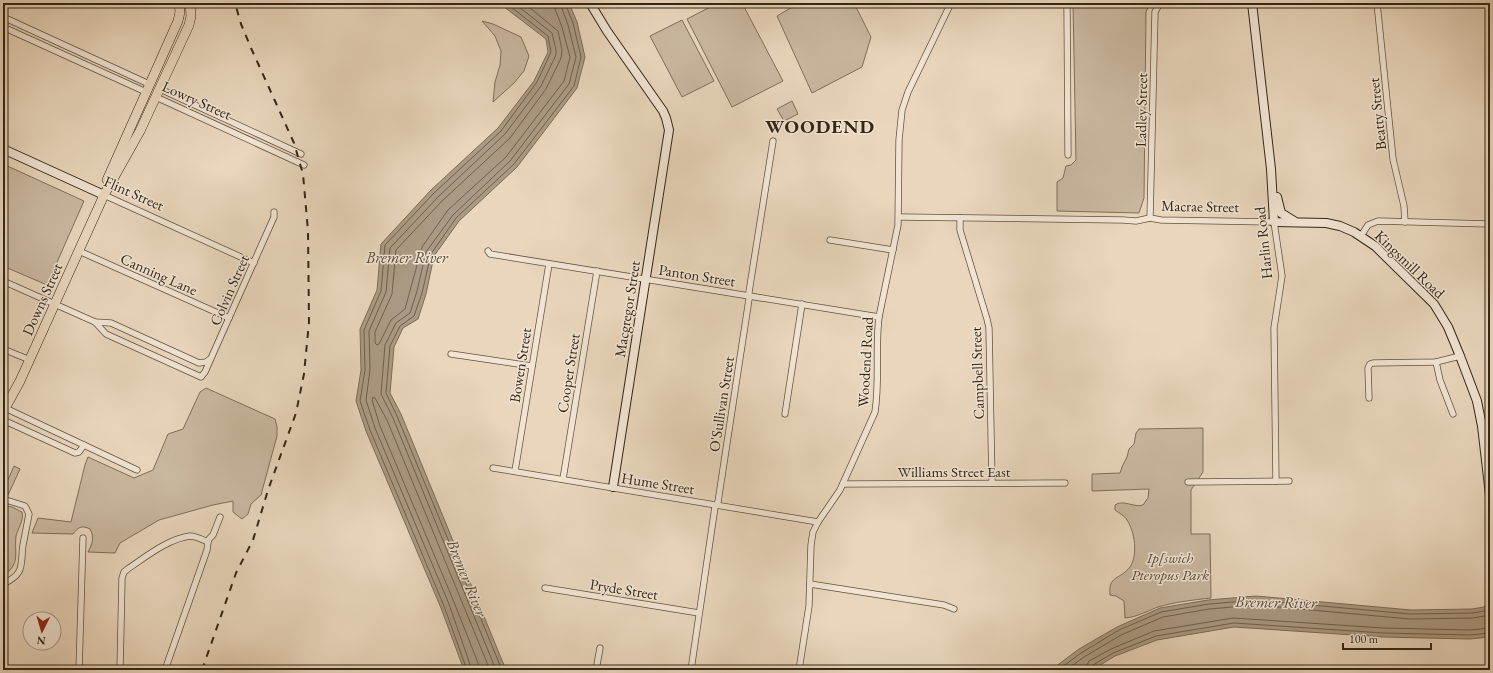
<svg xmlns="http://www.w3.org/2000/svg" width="1493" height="673" viewBox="0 0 1493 673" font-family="'EB Garamond',serif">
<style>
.green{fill:#cab8a0;stroke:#7e6f5a}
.water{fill:#ab9a83;stroke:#7b6c57}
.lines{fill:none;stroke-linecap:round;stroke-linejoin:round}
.shore{stroke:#6e604c;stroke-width:1}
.street-casing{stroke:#60523f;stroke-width:7}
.secondary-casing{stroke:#322615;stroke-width:10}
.primary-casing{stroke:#322615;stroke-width:10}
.street{stroke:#f1e4d3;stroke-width:5.5}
.secondary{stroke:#f1e4d3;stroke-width:8}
.primary{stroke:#e9d6bc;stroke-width:9}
.rail{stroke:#322615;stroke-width:2;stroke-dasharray:7 7;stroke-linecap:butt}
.labels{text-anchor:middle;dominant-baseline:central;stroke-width:3;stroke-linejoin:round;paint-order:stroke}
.street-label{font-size:15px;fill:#322615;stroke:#f1e4d3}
.park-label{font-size:15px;font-style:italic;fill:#584a38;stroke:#f1e4d3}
.water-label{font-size:16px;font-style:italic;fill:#564936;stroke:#f1e4d3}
.district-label{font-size:19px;font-weight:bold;letter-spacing:1px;fill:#322615;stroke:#f1e4d3}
</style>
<rect width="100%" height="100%" fill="#e9d6bc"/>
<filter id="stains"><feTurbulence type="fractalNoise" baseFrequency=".005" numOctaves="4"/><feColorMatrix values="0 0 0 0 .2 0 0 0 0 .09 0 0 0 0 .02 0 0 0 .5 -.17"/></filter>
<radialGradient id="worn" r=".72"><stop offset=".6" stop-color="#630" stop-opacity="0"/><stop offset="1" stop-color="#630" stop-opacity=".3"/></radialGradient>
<g class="green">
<path d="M718,3h24l41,78 -51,26 -45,-88z"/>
<path d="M799,3h55l17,34 -9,30 -50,26 -35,-77z"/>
<path d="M1073,3h77l-4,9 -2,186 -5,15 -82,-2v-29l6,-4 3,-12 5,-1 5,-5z"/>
<path d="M682,20l32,61 -32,16 -32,-61z"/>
<path d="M482,21l11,3 28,13 8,19 -5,15 -10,12 -21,19 2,-20 5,-17 1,-14 -6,-15z"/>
<path d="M792,101l6,13 -14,7 -7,-12z"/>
<path d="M3,164l81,37 -37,84 -44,-19z"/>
<path d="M206,388l69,31 2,8v9l-16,59 -10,9 -3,10 -6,5 -9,-7v-11l-20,4 -54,15 -39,23 -5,10 -27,-1c4,-8 7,-14 2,-23 -8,-4 -12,-2 -17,5l-41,-1 6,-15 33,4 14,-57 3,-8 46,21 19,-8 15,-36 15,-5 17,-37z"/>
<path d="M1203,428v44l-12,18v44h19l1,64c-18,2 -36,4 -53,9 -11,4 -21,10 -33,11l-1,-17 -8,-5 -6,-1c-2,-20 10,-15 20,-28 8,-12 5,-35 -3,-47 -2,-4 -8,-7 -12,-10v-5c8,-6 19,3 28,0l5,-7 1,-9 -57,2v-17l28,-1 2,-6 5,-10 2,-8 5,-5 2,-11 3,-4z"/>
<path d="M14,466l6,3 -12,26h-5v-14l4,1z"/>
<path d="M3,505l9,2 10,5c2,9 -4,16 -6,24 -2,19 5,27 -13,40z"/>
</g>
<g class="water">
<path d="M499,3h70l8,19 8,35 -8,31 -60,79 -58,54 -25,35 -8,38 -8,25 -15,9 -9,19 -4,46 11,21 105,256h-42l-23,-62 -75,-177 -10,-30 5,-31 -1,-41 17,-39 4,-46 50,-54 67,-62 36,-47 14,-29 -2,-13z"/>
<path d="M1256,596l155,14 61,-1 18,-3v31l-20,2 -87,-2 -149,-10 -77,13 -42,16 -23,14h-41l28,-21 38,-22 43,-19 48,-8z"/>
</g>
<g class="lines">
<g class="shore">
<path d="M524,3l34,28 4,19 -1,8 -15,31 -36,49 -68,63 -46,49 -4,44 -17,38v11l2,2 2,-1 12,-24 14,-11 17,-62 26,-37 58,-53 58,-76 6,-24 -8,-30 -7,-18 -1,-6"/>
<path d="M467,670l-23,-64 -74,-176 -10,-29 5,-31 -1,-40 17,-39 4,-46 49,-52 67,-62 36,-49 14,-30 -3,-16 -42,-33"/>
<path d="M472,670l-23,-66 -74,-176 -9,-28 4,-30 -1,-39 17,-39 4,-44 48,-51 67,-63 36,-48 15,-31v-5l-4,-17 -38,-30"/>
<path d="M479,670l-1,-7 -24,-61 -74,-176 -8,-26 1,-3 2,1 12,22 103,250"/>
<path d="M496,670l-103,-252 -12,-24 4,-49 11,-22 14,-10 7,-22 9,-39 27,-37 57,-54 59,-77 7,-27 -8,-32 -8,-22"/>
<path d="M502,670l-105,-254 -11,-23 4,-47 10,-20 14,-10 8,-23 9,-39 25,-36 58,-54 60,-78 7,-29 -8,-34 -8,-20"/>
<path d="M1058,670l23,-17 38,-23 42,-18 48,-8 47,-4 154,14 63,-1 17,-3"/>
<path d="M1066,670l18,-13 37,-22 42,-18 46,-8 47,-4 154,14 63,-1 17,-3"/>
<path d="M1086,670l1,-5 2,-4 22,-12 43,-18 79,-13 150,10 87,2 20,-2"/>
<path d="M1091,670l2,-5 20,-12 43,-17 78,-13 149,10 87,2 20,-2"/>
</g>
<defs>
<g id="street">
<path d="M1067,3l1,152"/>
<path d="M1377,3l16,156 11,47 1,16"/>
<path d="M3,17l146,67"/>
<path d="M3,27l143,65"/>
<path d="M160,89l141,65"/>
<path d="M156,97l148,68"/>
<path d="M104,195l150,68"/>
<path d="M899,217l224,3 13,1 14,-3 11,2 113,2 8,54 -8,52 2,153"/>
<path d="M960,218v12l27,89 2,9 3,155"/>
<path d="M1150,218l5,-206 5,-9"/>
<path d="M1361,236l7,-11 10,-4 112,3"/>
<path d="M830,240l63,10"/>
<path d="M79,251l150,67"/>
<path d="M488,251l2,3 389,63"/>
<path d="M3,281l92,41 16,1 88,40 7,-1 4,-3"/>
<path d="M95,322l11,12 95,43 4,-5 11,-25 58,-130v-5"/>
<path d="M3,349l27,11"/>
<path d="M451,354l81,12"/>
<path d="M1436,362l4,18 13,34"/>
<path d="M1369,398l-1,-30 2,-4 3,-1 63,-1 24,-6"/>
<path d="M3,407l134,63"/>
<path d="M785,414l17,-110"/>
<path d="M3,420l72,33 4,-1 5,-7"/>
<path d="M1482,426l8,1"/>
<path d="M493,468l325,54"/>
<path d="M515,471l34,-207"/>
<path d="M563,479l34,-208"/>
<path d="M1188,482l101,-1"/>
<path d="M843,484l222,-1"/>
<path d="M3,499l22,7 4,8c-2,10 -4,21 -6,31 -3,20 3,28 -20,39"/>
<path d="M208,542l1,-3 4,-4 7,-18"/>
<path d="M810,584l134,21 10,4"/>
<path d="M545,588l154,25"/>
<path d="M79,670l4,-132"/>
<path d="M120,670l2,-92 2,-6 5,-4c18,-12 39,-29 61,-32 6,0 13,4 18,6l-1,8 -42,120"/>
<path d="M596,670l4,-22"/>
<path d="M691,670l24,-163 3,-5 31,-203v-7l24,-151"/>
<path d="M799,670l10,-64 2,-61 2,-13 5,-10 22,-32 35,-78c5,-32 0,-64 4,-95l19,-92 1,-85 3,-30 6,-18 43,-89"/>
</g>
<g id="secondary">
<path d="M590,3l17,28 56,80 3,7 3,12 -56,357"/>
<path d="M1252,3l19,166 3,53 52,1 14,3 14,6 21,14 59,58 14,23 12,29 17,45 5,25 8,69"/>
<path d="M3,149l101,46"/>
<path d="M1277,197l4,16 13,8"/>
</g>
<g id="primary">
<path d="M107,180l71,-159 2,-9 -1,-9"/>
<path d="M3,412l17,-31 84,-186 36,-64 49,-106 2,-9 -1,-13"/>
</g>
</defs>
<use href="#street" class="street-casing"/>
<use href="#secondary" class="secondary-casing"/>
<use href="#primary" class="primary-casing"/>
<use href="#street" class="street"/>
<use href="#secondary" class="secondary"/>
<use href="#primary" class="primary"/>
<path class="rail" d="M202,670l34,-97 17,-33 15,-50 28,-77 8,-39 5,-52 -1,-91 -5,-57 -9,-31 -43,-95 -10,-24 -6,-21"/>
</g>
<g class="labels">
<g class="street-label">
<text transform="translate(197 100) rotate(24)">Lowry Street</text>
<text transform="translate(1141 110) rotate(-89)">Ladley Street</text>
<text transform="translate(1377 114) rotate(-96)">Beatty Street</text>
<text transform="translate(134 193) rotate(24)">Flint Street</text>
<text transform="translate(1200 206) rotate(1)">Macrae Street</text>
<text transform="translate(1263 243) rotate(-96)">Harlin Road</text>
<text transform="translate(1410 264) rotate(44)">Kingsmill Road</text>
<text transform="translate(159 274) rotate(24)">Canning Lane</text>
<text transform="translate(697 275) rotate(9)">Panton Street</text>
<text transform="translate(229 290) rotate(-66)">Colvin Street</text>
<text transform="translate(42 299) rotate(-66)">Downs Street</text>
<text transform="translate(627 309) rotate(-81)">Macgregor Street</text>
<text transform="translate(865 362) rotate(-87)">Woodend Road</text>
<text transform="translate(520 365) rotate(-81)">Bowen Street</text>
<text transform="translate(568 373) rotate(-81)">Cooper Street</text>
<text transform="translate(977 373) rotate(-92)">Campbell Street</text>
<text transform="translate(721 404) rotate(-81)">O'Sullivan Street</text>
<text x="954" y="471">Williams Street East</text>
<text transform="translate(658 483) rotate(9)">Hume Street</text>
<text transform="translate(624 589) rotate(9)">Pryde Street</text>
</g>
<g class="park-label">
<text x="1170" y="557">Ip[swich<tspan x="1170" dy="17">Pteropus Park</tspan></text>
</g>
<g class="water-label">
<text x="407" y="257">Bremer River</text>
<text transform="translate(467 578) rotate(68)">Bremer River</text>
<text transform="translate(1276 602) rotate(1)">Bremer River</text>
</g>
<g class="district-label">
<text x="820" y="126">WOODEND</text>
</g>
</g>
<rect width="1493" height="673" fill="none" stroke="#e9d6bc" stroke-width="16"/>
<rect x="4" y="4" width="1485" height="665" fill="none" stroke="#322615" stroke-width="2"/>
<rect x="8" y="8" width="1477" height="657" fill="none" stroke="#322615"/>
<g transform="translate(42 631) rotate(185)"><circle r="19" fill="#f1e4d3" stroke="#a59887"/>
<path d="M0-3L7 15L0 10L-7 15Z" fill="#8f2418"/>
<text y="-6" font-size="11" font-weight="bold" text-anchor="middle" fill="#322615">N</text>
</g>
<path d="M1343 643v6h88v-6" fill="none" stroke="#322615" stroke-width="2"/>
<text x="1349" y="643" font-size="12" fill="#322615" stroke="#f1e4d3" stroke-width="3" paint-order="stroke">100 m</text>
<rect width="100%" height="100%" filter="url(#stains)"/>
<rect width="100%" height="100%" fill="url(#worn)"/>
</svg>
